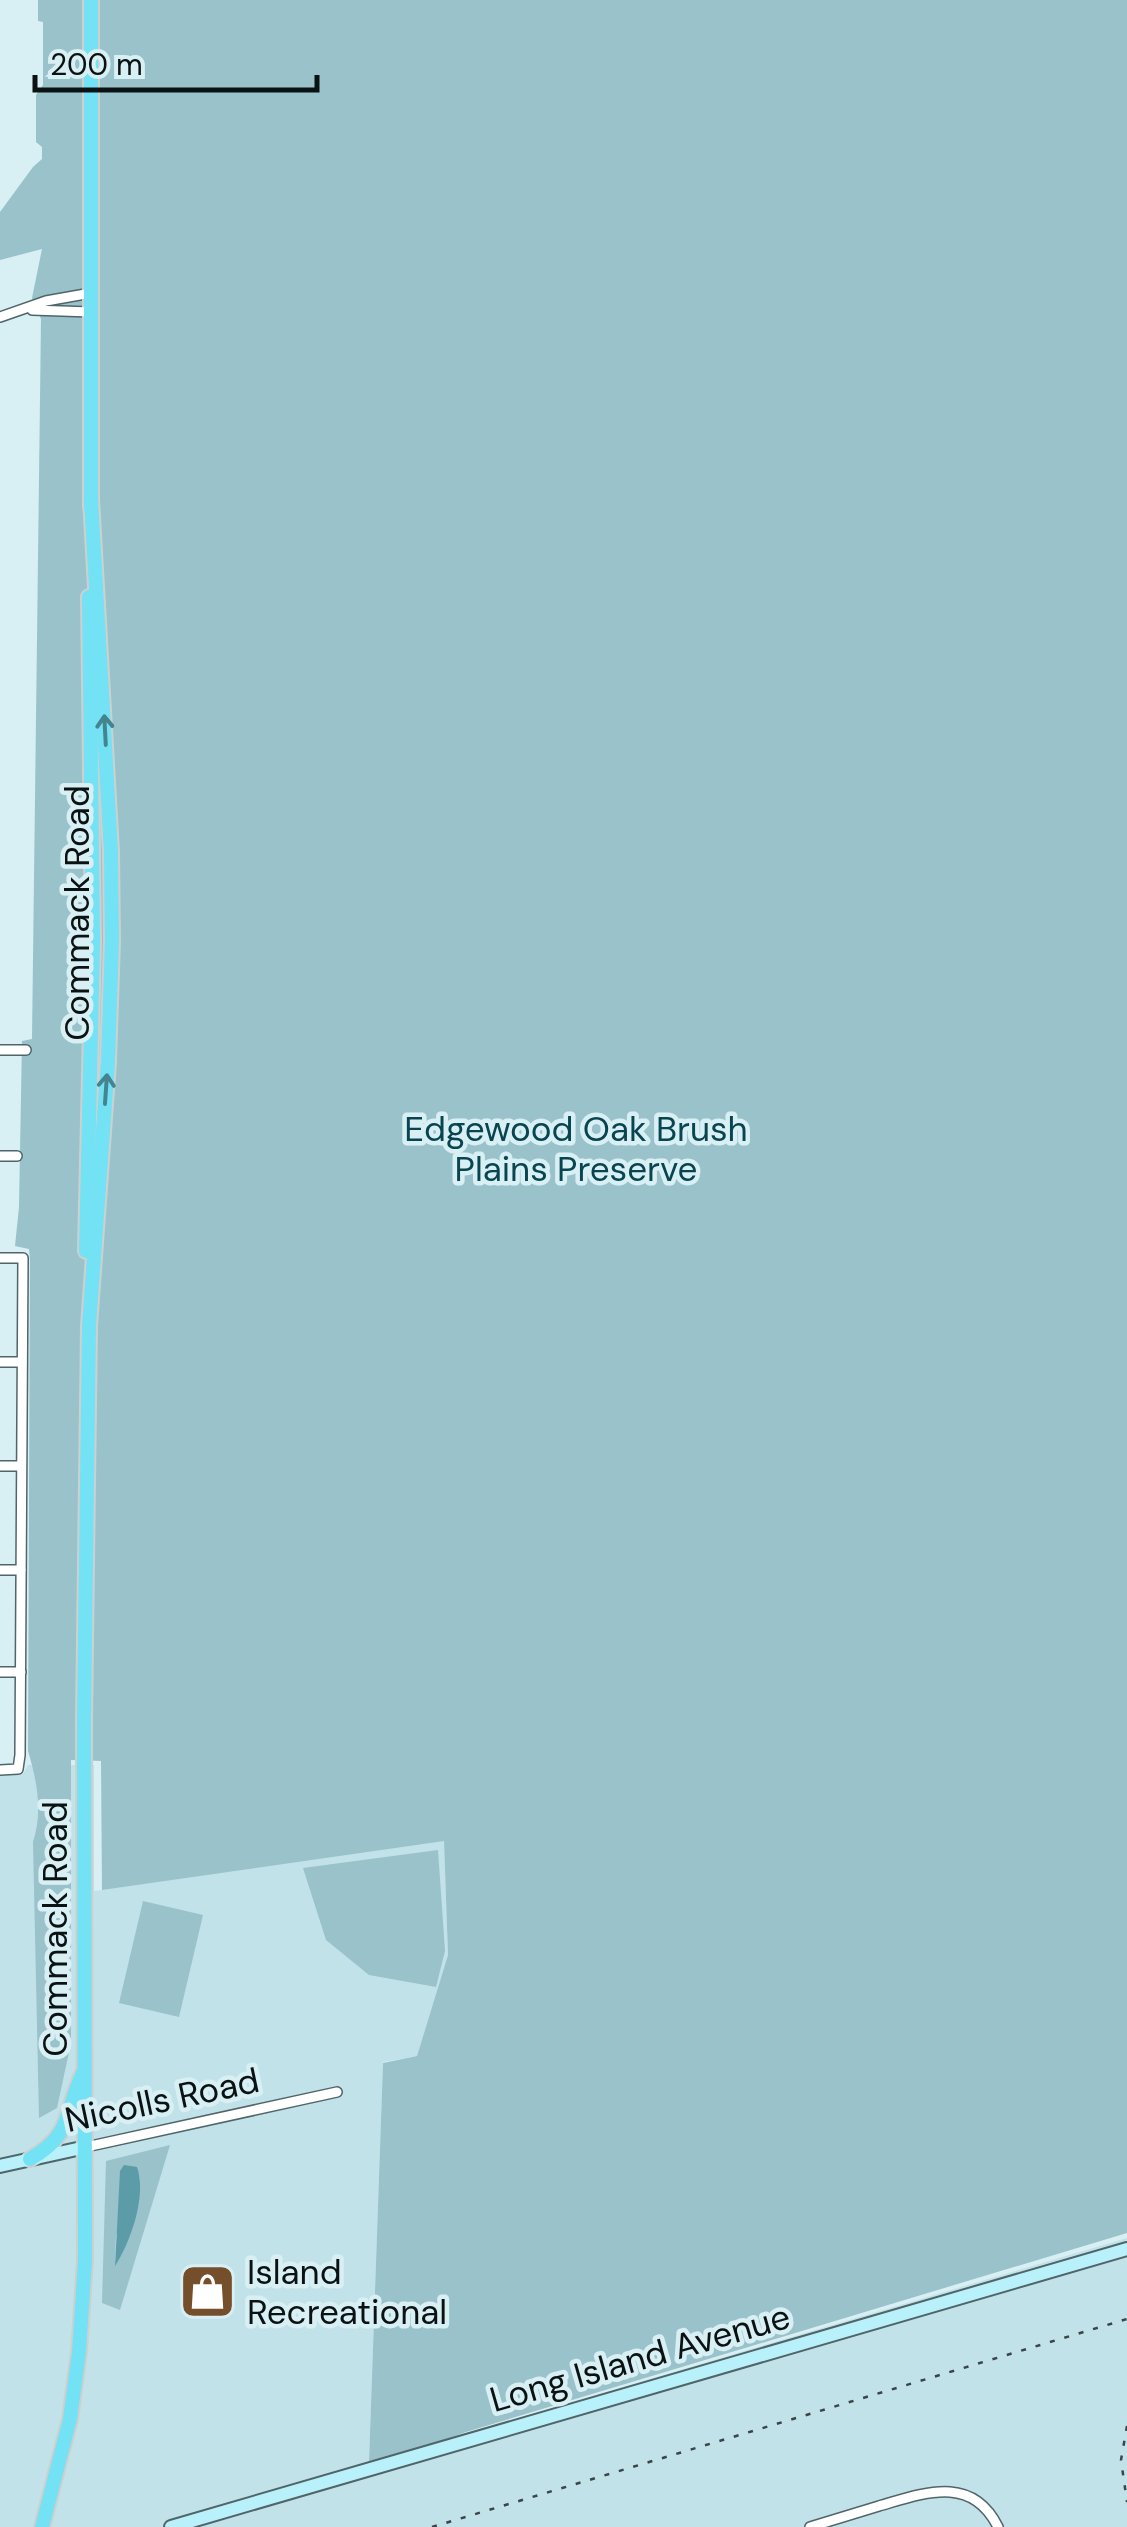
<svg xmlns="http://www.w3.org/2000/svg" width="1127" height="2527" viewBox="0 0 1127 2527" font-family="'DM Sans',sans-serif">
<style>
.built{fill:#c2e2e9}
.green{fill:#99c2cb;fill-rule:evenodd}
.water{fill:#5c9ca9}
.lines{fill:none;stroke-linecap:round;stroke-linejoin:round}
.street-casing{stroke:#506569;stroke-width:12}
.secondary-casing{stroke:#506569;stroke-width:16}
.primary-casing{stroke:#ced0d0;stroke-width:18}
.street{stroke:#fff;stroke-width:9}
.secondary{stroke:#b8f1f9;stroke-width:12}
.primary{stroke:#72e2f4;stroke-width:14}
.rail{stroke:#394548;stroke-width:2.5;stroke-dasharray:5 10;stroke-linecap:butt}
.oneway{stroke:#43848f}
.labels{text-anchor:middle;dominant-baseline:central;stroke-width:9;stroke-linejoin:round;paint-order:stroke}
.street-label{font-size:35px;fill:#0a1214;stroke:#d8eff4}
.park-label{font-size:35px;fill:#094550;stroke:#d8eff4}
.poi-label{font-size:35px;fill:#0a1214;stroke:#d8eff4;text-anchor:start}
</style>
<rect width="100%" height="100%" fill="#d8eff4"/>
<path class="built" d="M28,1765h66v126l350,-51 4,115 -31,101 -34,6 -14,400 758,-224v289h-1127v-753h23z"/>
<g class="green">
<path d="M38,0h1089v2233l-661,199 -57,21 -7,-1 -33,10 14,-399 34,-7 31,-101 -4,-114 -342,49 -1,-129 -30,-1v283l-14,65 -18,10 -6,-276c10,-31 4,-61 -5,-91l2,-491 -1,-11 -14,-3 4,-39 3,-166 10,-2 9,-720 -9,-21 10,-49 -42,11v-48l33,-45 9,-8v-12l-6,-5v-47l7,-10v-63l-5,-1z"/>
<path d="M438,1850l7,101 -9,36 -67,-12 -43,-35 -23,-72z"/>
<path d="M143,1901l60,14 -24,102 -60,-14z"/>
<path d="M170,2145l-50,165 -18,-7 4,-142zM140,2176l-3,32 -22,56 1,-29z"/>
</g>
<path class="water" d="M124,2165l13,2c10,28 -6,74 -22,99l5,-95z"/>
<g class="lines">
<defs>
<g id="street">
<path d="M32,310l59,2"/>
<path d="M0,317l46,-16 45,-8"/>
<path d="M0,1050h26"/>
<path d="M0,1156h17"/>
<path d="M0,1258h23l-3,497 -2,14 -18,1"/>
<path d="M0,1362h22"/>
<path d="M0,1466h21"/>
<path d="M0,1570h21"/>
<path d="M0,1672h21"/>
<path d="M86,2147l251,-55"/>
<path d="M810,2527c23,-7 46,-14 69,-21 45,-13 93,-32 119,21"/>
</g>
<g id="secondary">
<path d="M0,2166l86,-19"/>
<path d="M171,2527l956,-278"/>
</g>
<g id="primary">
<path d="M91,506v-506"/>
<path d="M86,1251l7,-310 -4,-344"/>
<path d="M30,2159c44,-25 34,-47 53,-86"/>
<path d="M42,2527l28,-108 9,-67 6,-92 -1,-540 5,-394 19,-264 4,-121 -1,-89 -20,-353"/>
</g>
</defs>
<use href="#street" class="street-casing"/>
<use href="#secondary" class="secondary-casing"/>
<use href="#primary" class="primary-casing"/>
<use href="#street" class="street"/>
<use href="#secondary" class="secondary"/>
<use href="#primary" class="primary"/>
<g class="rail">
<path d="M1127,2426l-6,34 6,42"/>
<path d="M432,2527l695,-208"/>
</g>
</g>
<defs><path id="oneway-shaft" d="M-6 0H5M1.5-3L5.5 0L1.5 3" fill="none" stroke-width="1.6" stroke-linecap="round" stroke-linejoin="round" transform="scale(2.5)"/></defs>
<g class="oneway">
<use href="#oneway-shaft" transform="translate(105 730) rotate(-93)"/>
<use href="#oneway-shaft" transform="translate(106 1089) rotate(-86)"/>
</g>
<defs>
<symbol id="shop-square" viewBox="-11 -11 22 22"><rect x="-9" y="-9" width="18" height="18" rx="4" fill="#754f2b" stroke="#d8eff4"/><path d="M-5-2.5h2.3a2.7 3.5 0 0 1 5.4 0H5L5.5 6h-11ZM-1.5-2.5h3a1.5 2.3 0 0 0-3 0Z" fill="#fff"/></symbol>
</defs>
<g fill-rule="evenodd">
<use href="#shop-square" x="176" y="2260" width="63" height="63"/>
</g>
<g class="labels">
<g class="street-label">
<text transform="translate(77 913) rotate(-90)">Commack Road</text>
<text transform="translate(55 1929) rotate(-90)">Commack Road</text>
<text transform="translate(162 2100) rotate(-12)">Nicolls Road</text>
<text transform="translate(640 2358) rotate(-16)">Long Island Avenue</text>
</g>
<g class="park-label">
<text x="576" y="1129">Edgewood Oak Brush<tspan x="576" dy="40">Plains Preserve</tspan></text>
</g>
<g class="poi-label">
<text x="247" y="2272">Island<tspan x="247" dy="40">Recreational</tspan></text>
</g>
</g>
<path d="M35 75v15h282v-15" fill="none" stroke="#0a1214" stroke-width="5"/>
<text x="50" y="75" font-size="30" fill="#0a1214" stroke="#d8eff4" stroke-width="8" paint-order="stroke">200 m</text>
</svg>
